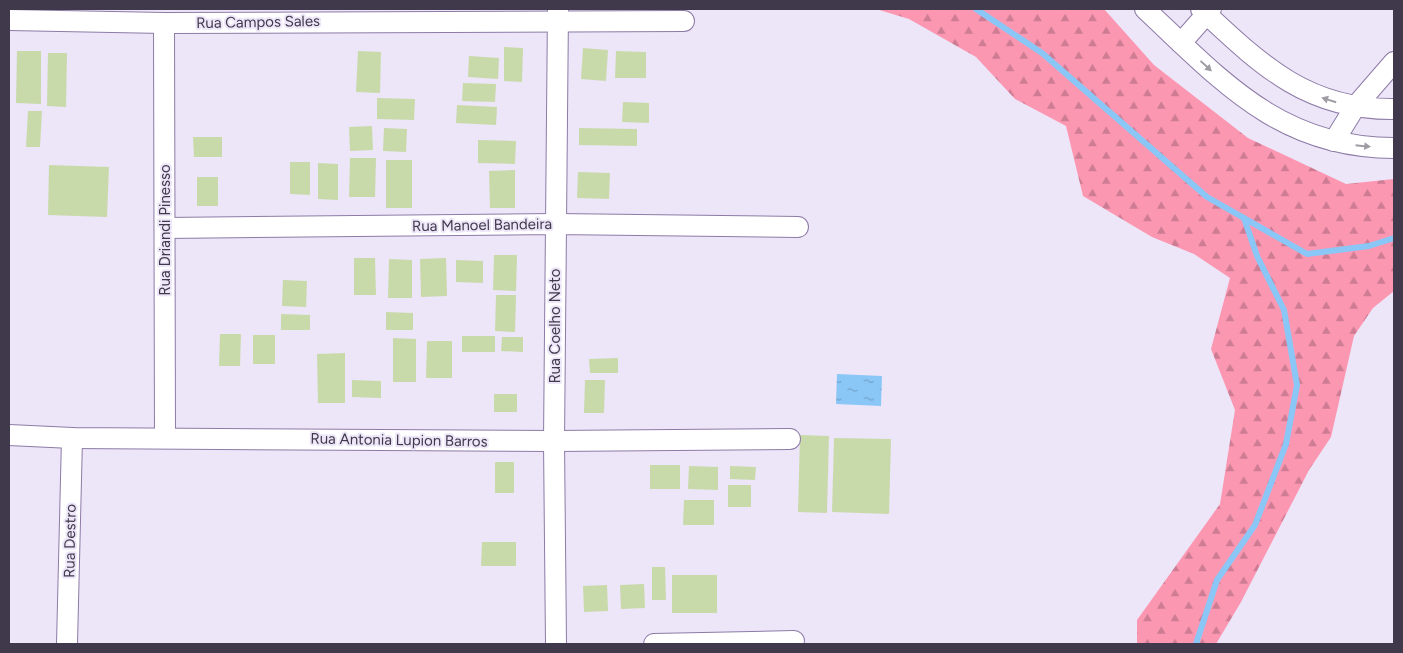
<svg xmlns="http://www.w3.org/2000/svg" width="1403" height="653" viewBox="0 0 1403 653" font-family="Figtree,sans-serif">
<style>
.forest{fill:url(#forest-firs)}
.water{fill:url(#water-ripples)}
.lines{fill:none;stroke-linecap:round;stroke-linejoin:round}
.stream{stroke:#8ac7f7;stroke-width:6}
.building{fill:#c9daaa}
.minor-casing{stroke:#8d7ba6;stroke-width:22}
.minor{stroke:#fff;stroke-width:20}
.oneway{fill:#a09ca5}
.labels{text-anchor:middle;dominant-baseline:central;stroke-width:4;stroke-linejoin:round;paint-order:stroke}
.street-label{font-size:15px;fill:#40394b;stroke:#ede5f8}
</style>
<defs>
<pattern id="forest-firs" width="22" height="20" patternUnits="userSpaceOnUse" patternTransform="scale(1.25)"><rect width="22" height="20" fill="#fc97b2"/><path d="M5 1l3.5 6h-7zM16 11l3.5 6h-7z" fill="#cd7c93"/></pattern>
<pattern id="water-ripples" width="26" height="14" patternUnits="userSpaceOnUse" patternTransform="scale(1.25)"><rect width="26" height="14" fill="#8ac7f7"/><path d="M2 4q2-2 4 0t4 0M15 11q2-2 4 0t4 0" fill="none" stroke="#72a3ca"/></pattern>
</defs>
<rect width="100%" height="100%" fill="#ede5f8"/>
<path class="forest" d="M876,9h228l50,56 94,73 98,46 48,-5v112l-21,17 -19,28 -23,101 -22,33 -68,132 -25,42h-79v-24l83,-116 15,-94 -24,-61 19,-71 -36,-24 -42,-17 -69,-41 -17,-70 -51,-27 -39,-42 -67,-38z"/>
<path class="water" d="M837,374l45,2 -1,30 -45,-2z"/>
<g class="lines">
<g class="stream">
<path d="M976,9l66,44 165,144 100,57 62,-8 25,-8"/>
<path d="M1196,644l21,-64 38,-55 31,-81 11,-59 -13,-75 -27,-54 -13,-38"/>
</g>
</g>
<g class="building">
<path d="M504,47l19,1 -1,34 -18,-1z"/>
<path d="M583,48l25,2 -2,31 -25,-2z"/>
<path d="M17,51h24v53l-25,-1z"/>
<path d="M358,51l23,1 -1,41 -24,-1z"/>
<path d="M616,51l30,1v26h-31z"/>
<path d="M48,53h19l-1,54 -19,-1z"/>
<path d="M469,56l30,2 -1,21 -30,-2z"/>
<path d="M463,83l33,1 -1,18 -33,-1z"/>
<path d="M377,98l38,1 -1,21 -37,-1z"/>
<path d="M623,102l26,1v20l-27,-1z"/>
<path d="M457,105l40,2 -1,18 -40,-2z"/>
<path d="M28,111h14l-2,36h-14z"/>
<path d="M372,126l1,24 -23,1 -1,-24z"/>
<path d="M384,128l23,1 -1,23 -23,-1z"/>
<path d="M579,128l58,1v17l-58,-1z"/>
<path d="M193,137h29v20h-28z"/>
<path d="M478,140l38,1 -1,23 -37,-1z"/>
<path d="M350,158h26l-1,39h-26z"/>
<rect x="386" y="160" width="26" height="48"/>
<path d="M290,162h20v33l-20,-1z"/>
<path d="M318,163l20,1v36l-20,-1z"/>
<path d="M49,165l60,2 -2,50 -59,-2z"/>
<path d="M515,170v38h-25l-1,-37z"/>
<path d="M578,172l32,1 -1,26 -32,-1z"/>
<rect x="197" y="177" width="21" height="29"/>
<path d="M494,255h23l-1,36 -23,-1z"/>
<path d="M354,258h21l1,37h-22z"/>
<path d="M446,258l1,38 -26,1 -1,-38z"/>
<path d="M389,259l23,1v38h-24z"/>
<path d="M456,260l27,1v22l-27,-1z"/>
<path d="M283,280l24,1 -1,26 -24,-1z"/>
<path d="M496,295h20l-1,37 -20,-1z"/>
<path d="M386,312l27,1v17h-27z"/>
<path d="M281,314l29,1v15h-29z"/>
<path d="M220,334h21l-1,32h-21z"/>
<rect x="253" y="335" width="22" height="29"/>
<rect x="462" y="336" width="33" height="16"/>
<path d="M502,337h21v15l-22,-1z"/>
<path d="M393,338l23,1v43h-23z"/>
<path d="M427,341h25v37h-26z"/>
<path d="M345,353v50h-27l-1,-49z"/>
<path d="M618,358v15h-28l-1,-14z"/>
<path d="M352,380l29,1v17l-29,-1z"/>
<path d="M585,380h20l-1,33h-20z"/>
<rect x="494" y="394" width="23" height="18"/>
<path d="M800,435l29,1 -2,77 -29,-1z"/>
<path d="M834,438l57,1 -2,75 -57,-2z"/>
<rect x="495" y="462" width="19" height="31"/>
<rect x="650" y="465" width="30" height="24"/>
<path d="M689,466l29,1v23l-30,-1z"/>
<path d="M730,466l26,1 -1,13 -25,-1z"/>
<rect x="728" y="485" width="23" height="22"/>
<path d="M684,500h30v25h-31z"/>
<path d="M482,542h34v24h-35z"/>
<path d="M652,567h13l1,33h-14z"/>
<rect x="672" y="575" width="45" height="38"/>
<path d="M644,584l1,24 -24,1 -1,-24z"/>
<path d="M607,585l1,26 -24,1 -1,-26z"/>
</g>
<g class="lines">
<defs>
<g id="minor">
<path d="M1145,9c77,72 135,139 249,139"/>
<path d="M1201,9c60,56 106,101 193,100"/>
<path d="M9,20l155,3 520,-2"/>
<path d="M164,23l1,415"/>
<path d="M1181,43l30,-34"/>
<path d="M1334,141l21,-34 39,-45"/>
<path d="M165,228l390,-4 243,3"/>
<path d="M9,435l63,3 482,3 236,-2"/>
<path d="M67,644l5,-206"/>
<path d="M556,644l-2,-203 4,-432"/>
<path d="M654,644l140,-3"/>
</g>
</defs>
<use href="#minor" class="minor-casing"/>
<use href="#minor" class="minor"/>
</g>
<defs><path id="oneway-solid" d="M-6-.8H1V-3.2L6.5 0L1 3.2V.8H-6Z" transform="scale(1.25)"/></defs>
<g class="oneway">
<use href="#oneway-solid" transform="translate(1206 66) rotate(43)"/>
<use href="#oneway-solid" transform="translate(1329 100) rotate(-163)"/>
<use href="#oneway-solid" transform="translate(1363 146) rotate(6)"/>
</g>
<g class="labels">
<g class="street-label">
<text transform="translate(258 22) rotate(-1)">Rua Campos Sales</text>
<text transform="translate(482 225) rotate(-1)">Rua Manoel Bandeira</text>
<text transform="translate(165 230) rotate(-90)">Rua Driandi Pinesso</text>
<text transform="translate(555 326) rotate(-90)">Rua Coelho Neto</text>
<text transform="translate(399 440) rotate(1)">Rua Antonia Lupion Barros</text>
<text transform="translate(70 541) rotate(-89)">Rua Destro</text>
</g>
</g>
<rect width="1403" height="653" fill="none" stroke="#40394b" stroke-width="20"/>
</svg>
